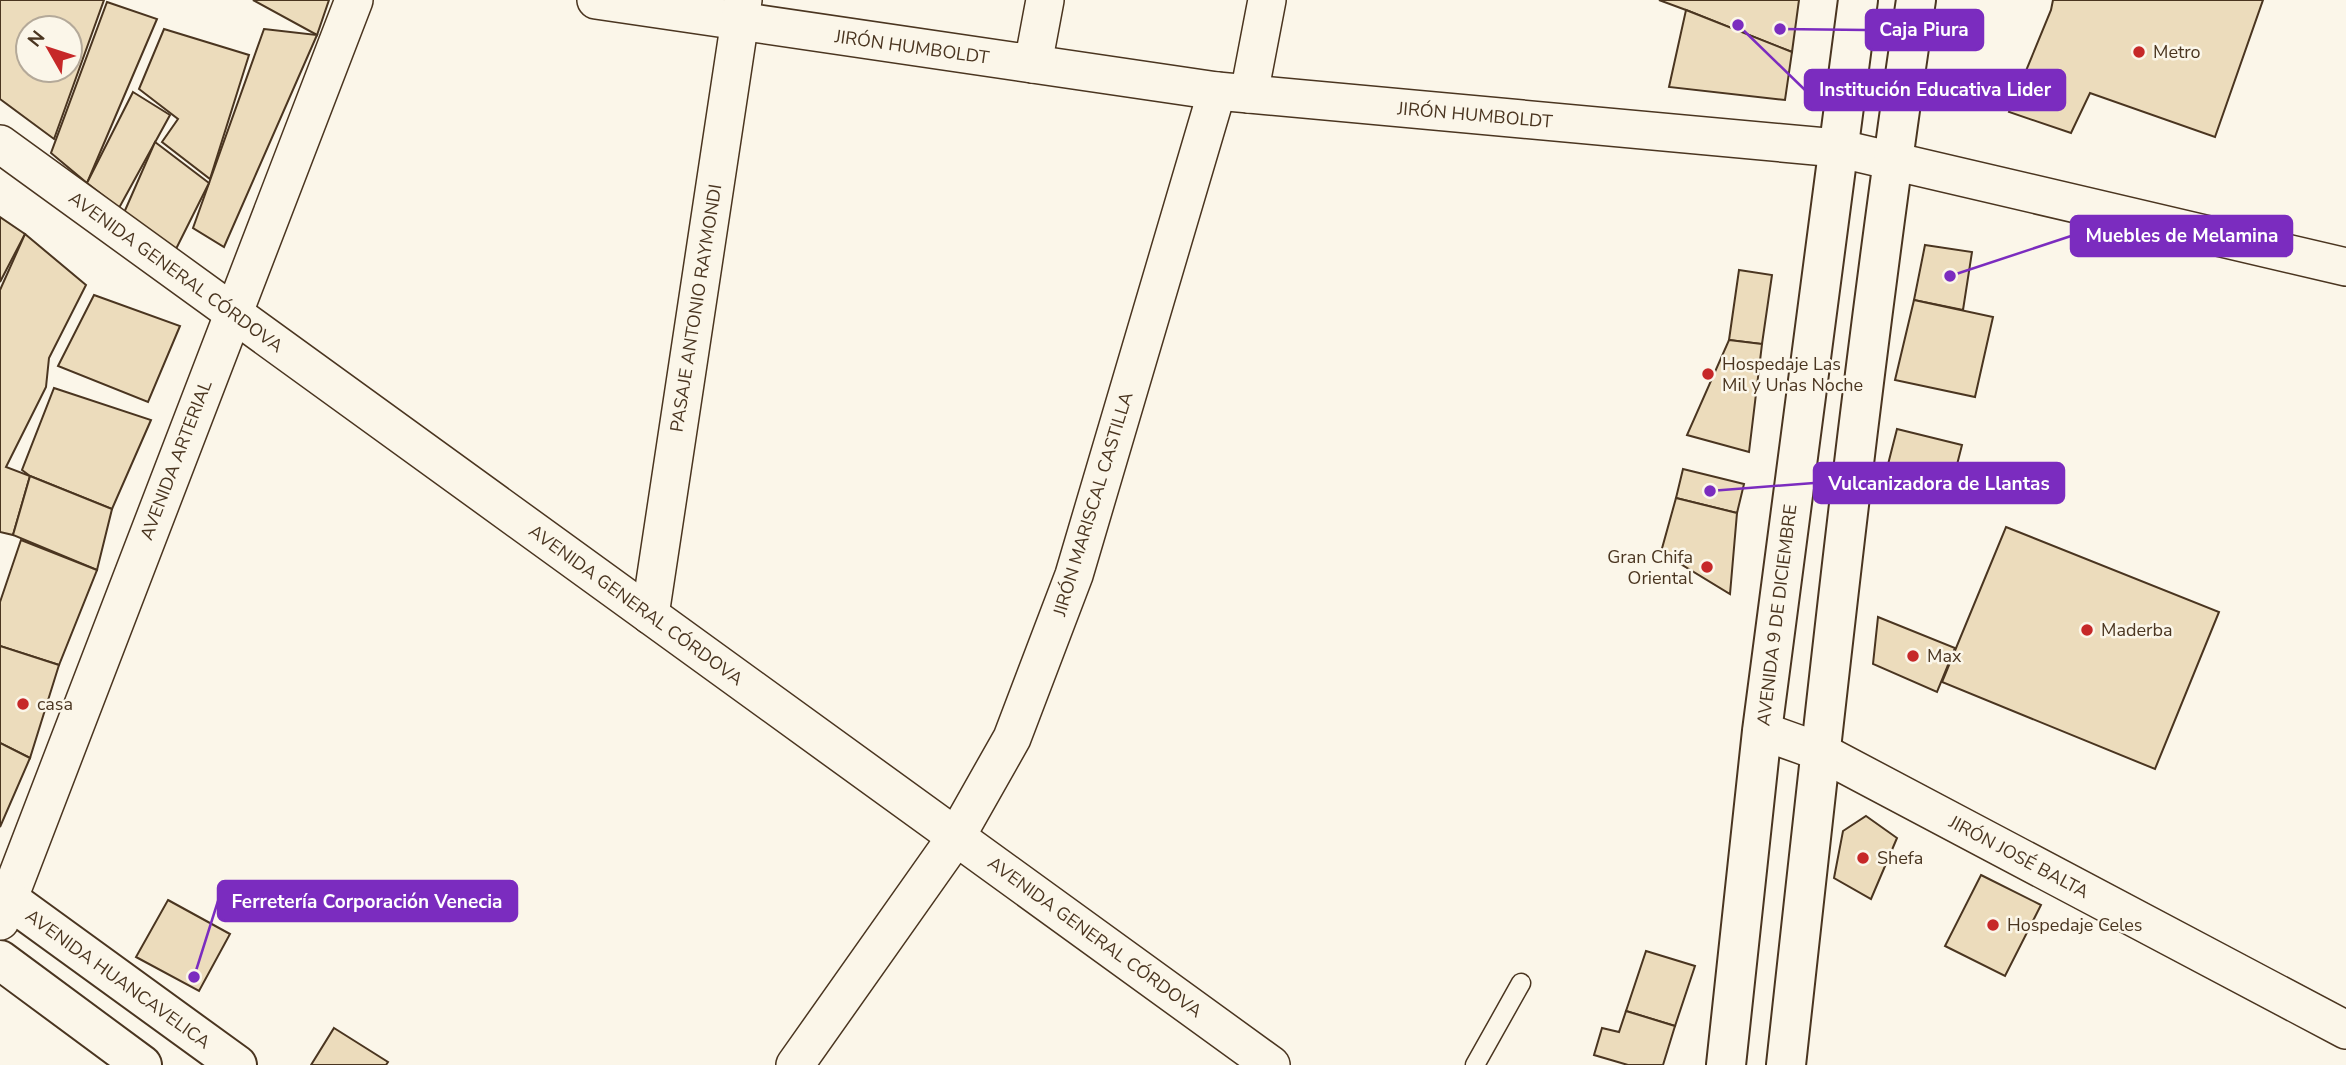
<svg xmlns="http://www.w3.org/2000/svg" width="2346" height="1065" viewBox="0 0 2346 1065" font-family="'Nunito Sans',sans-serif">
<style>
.building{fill:#ecdcbc;stroke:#4a3520;stroke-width:2;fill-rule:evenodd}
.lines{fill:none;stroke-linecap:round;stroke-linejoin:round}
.service-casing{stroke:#4a3520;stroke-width:21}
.minor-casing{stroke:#4a3520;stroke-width:40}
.primary-casing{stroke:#4a3520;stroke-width:42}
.trunk-casing{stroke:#4a3520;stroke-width:42}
.service{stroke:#fbf6e9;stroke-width:18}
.minor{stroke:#fbf6e9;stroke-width:37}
.primary{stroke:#fbf6e9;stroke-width:38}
.trunk{stroke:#fbf6e9;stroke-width:38}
.poi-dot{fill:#c62828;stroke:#fbf6e9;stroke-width:2.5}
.labels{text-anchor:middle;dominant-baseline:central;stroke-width:5;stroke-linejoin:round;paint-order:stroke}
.street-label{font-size:18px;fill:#4a3520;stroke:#fbf6e9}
.poi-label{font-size:18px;fill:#4a3520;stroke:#fbf6e9;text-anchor:start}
.leader{fill:none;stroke:#7b2cbf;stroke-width:2.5}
.callout-dot{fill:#7b2cbf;stroke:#fbf6e9;stroke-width:2.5}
.callout{fill:#7b2cbf;stroke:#7b2cbf;stroke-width:2.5}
.callout-label{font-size:19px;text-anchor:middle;font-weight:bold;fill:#fff}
</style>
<rect width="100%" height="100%" fill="#fbf6e9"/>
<g class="building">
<path d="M0,0h104l-50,139 -54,-40zM28,28h42v42h-42z"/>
<path d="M253,0h76l-12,35z"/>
<path d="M1659,0h140l-7,52 -106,-42z"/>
<path d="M2053,0h210l-48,137 -125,-44 -19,40 -62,-21 42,-102z"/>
<path d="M107,2l50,17 -70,164 -36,-30z"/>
<path d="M1686,10l106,42 -7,48 -116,-13z"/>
<path d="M164,29l85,26 -39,124 -48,-37 16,-23 -39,-30z"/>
<path d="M264,29l53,6 -93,212 -31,-19z"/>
<path d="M133,92l37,23 -51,93 -32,-25z"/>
<path d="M155,142l54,41 -35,70 -51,-38z"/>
<path d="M0,217l25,17 -25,48z"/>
<path d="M25,234l61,51 -37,73 -3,29 -40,80 24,9 -17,59 -13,-3v-242z"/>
<path d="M1925,245l47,7 -9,58 -49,-10z"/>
<path d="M1739,270l33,5 -10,69 -33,-4z"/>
<path d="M94,295l86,31 -32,76 -90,-36z"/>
<path d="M1914,300l79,17 -18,80 -80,-17z"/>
<path d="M1729,340l33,4 -13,108 -62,-17z"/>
<path d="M54,388l97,32 -39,89 -82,-33 -8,-6z"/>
<path d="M1897,429l65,16 -14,55 -65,-16z"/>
<path d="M1683,469l61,15 -7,29 -61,-15z"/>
<path d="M30,476l82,33 -15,61 -84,-35z"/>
<path d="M1676,498l61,15 -7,81 -69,-42z"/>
<path d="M2006,527l213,85 -64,157 -213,-87z"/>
<path d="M21,540l76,30 -38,95 -59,-19v-44z"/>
<path d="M1878,617l77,31 -18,44 -64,-28z"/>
<path d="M0,646l59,19 -29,93 -30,-15z"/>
<path d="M0,743l30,15 -30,69z"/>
<path d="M1866,816l31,22 -26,61 -37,-21 9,-47z"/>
<path d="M1981,875l60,30 -36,71 -60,-30z"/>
<path d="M168,900l62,34 -31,57 -63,-34z"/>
<path d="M1646,951l49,15 -20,60 -49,-15z"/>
<path d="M1626,1011l49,15 -12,39h-35l-34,-10 8,-27 17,4z"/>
<path d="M334,1028l54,34 -2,3h-75z"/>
</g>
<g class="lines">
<defs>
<path id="service" d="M1475,1065l46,-82"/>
<g id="minor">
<path d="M596,0l621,91 620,57 509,119"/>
<path d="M1033,64l12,-64"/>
<path d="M1249,94l18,-94"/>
<path d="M0,144l1271,921"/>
<path d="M650,615l93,-615"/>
<path d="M1762,731l59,21 525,278"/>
<path d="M0,921l354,-921"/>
<path d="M795,1065l161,-228 56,-99 62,-163 143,-484"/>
</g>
<g id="primary">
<path d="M1726,1065l36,-334 96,-731"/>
<path d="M1786,1065c39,-355 77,-711 130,-1065"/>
</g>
<g id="trunk">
<path d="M0,893l237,172"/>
<path d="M0,960l142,105"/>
</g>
</defs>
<use href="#service" class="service-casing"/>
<use href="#minor" class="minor-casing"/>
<use href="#primary" class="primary-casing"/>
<use href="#trunk" class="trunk-casing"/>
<use href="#service" class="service"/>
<use href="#minor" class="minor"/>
<use href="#primary" class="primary"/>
<use href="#trunk" class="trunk"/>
</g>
<g class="poi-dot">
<circle cx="2139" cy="52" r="7"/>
<circle cx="1708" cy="374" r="7"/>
<circle cx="1707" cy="567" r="7"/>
<circle cx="2087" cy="630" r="7"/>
<circle cx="1913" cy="656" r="7"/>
<circle cx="23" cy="704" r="7"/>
<circle cx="1863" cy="858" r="7"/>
<circle cx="1993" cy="925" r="7"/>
</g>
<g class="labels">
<g class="street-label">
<text transform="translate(912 47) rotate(8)">JIRÓN HUMBOLDT</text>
<text transform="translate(1475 115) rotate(5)">JIRÓN HUMBOLDT</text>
<text transform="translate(176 272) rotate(36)">AVENIDA GENERAL CÓRDOVA</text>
<text transform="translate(696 308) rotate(-81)">PASAJE ANTONIO RAYMONDI</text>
<text transform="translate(176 460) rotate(-69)">AVENIDA ARTERIAL</text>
<text transform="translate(1093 504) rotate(-73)">JIRÓN MARISCAL CASTILLA</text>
<text transform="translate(636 605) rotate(36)">AVENIDA GENERAL CÓRDOVA</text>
<text transform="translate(1777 615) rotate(-83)">AVENIDA 9 DE DICIEMBRE</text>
<text transform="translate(2019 857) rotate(28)">JIRÓN JOSÉ BALTA</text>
<text transform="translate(1095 937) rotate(36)">AVENIDA GENERAL CÓRDOVA</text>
<text transform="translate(118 979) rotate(36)">AVENIDA HUANCAVELICA</text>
</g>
<g class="poi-label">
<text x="2153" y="52">Metro</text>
<text x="1722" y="364">Hospedaje Las<tspan x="1722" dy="21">Mil y Unas Noche</tspan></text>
<text x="1693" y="557" text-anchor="end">Gran Chifa<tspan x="1693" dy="21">Oriental</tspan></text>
<text x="2101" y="630">Maderba</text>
<text x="1927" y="656">Max</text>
<text x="37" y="704">casa</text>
<text x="1877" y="858">Shefa</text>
<text x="2007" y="925">Hospedaje Celes</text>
</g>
</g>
<path class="leader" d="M1780 29L1866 30M1738 25L1805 90M1950 276L2071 236M1710 491L1814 483M194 977L218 901"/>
<g class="callout-dot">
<circle cx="1780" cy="29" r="7"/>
<circle cx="1738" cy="25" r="7"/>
<circle cx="1950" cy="276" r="7"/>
<circle cx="1710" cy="491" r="7"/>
<circle cx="194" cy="977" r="7"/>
</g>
<g class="callout">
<rect x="1866" y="10" width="117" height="40" rx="7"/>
<rect x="1805" y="70" width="260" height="40" rx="7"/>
<rect x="2071" y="216" width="221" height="40" rx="7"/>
<rect x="1814" y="463" width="250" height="40" rx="7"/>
<rect x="218" y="881" width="299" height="40" rx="7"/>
</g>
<g class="callout-label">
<text x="1924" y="36">Caja Piura</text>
<text x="1935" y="96">Institución Educativa Lider</text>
<text x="2182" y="242">Muebles de Melamina</text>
<text x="1939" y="490">Vulcanizadora de Llantas</text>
<text x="367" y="908">Ferretería Corporación Venecia</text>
</g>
<g transform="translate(49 49) rotate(309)"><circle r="33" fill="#fbf6e9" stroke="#b4a999" stroke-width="2"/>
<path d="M0-5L12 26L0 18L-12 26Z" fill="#c62828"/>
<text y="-10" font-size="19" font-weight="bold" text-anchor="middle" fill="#4a3520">N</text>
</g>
</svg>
